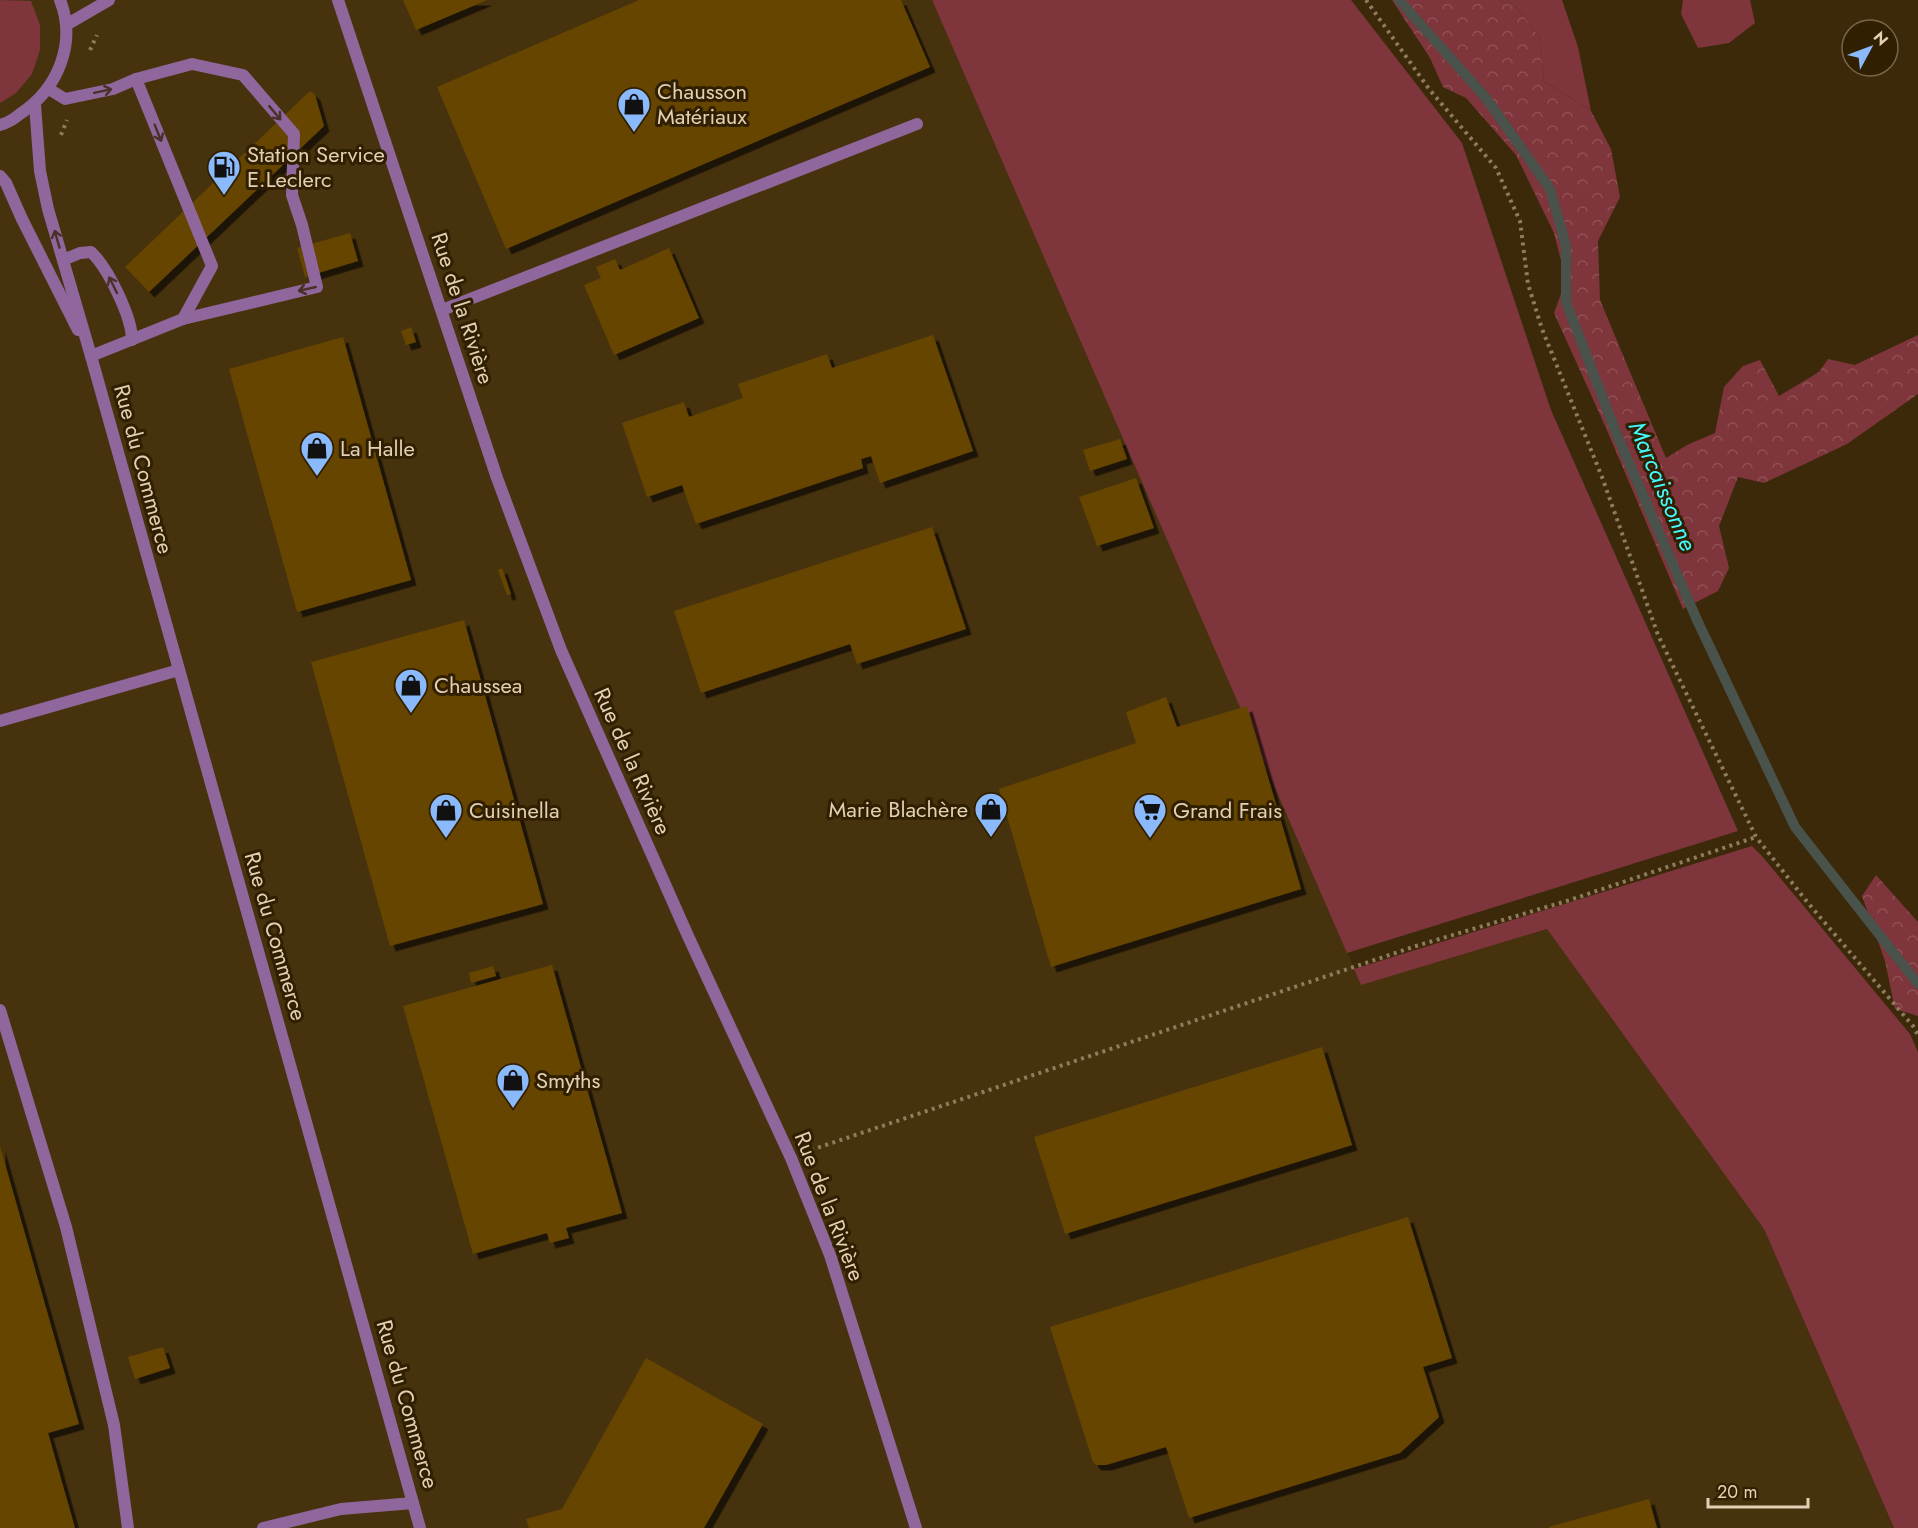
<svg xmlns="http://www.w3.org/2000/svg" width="1918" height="1528" viewBox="0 0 1918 1528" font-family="Jost,sans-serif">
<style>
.built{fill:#47320e}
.green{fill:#7e353b}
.forest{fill:url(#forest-crowns)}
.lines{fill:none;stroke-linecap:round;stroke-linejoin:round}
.stream{stroke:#49534b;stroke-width:10}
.building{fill:#664500;filter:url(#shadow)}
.path{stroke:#8f7c5e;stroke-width:4;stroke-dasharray:3 4.5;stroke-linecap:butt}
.lane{stroke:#8f679d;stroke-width:12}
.street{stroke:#8f679d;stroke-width:12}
.oneway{stroke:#483128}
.labels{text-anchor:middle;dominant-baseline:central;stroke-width:6;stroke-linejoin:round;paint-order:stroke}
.poi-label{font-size:22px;fill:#e4d0b4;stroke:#311f01;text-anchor:start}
.street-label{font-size:22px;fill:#e4d0b4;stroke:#311f01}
.water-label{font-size:24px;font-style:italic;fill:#43fafe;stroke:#311f01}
</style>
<defs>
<pattern id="forest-crowns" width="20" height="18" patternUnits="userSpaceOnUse" patternTransform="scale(1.5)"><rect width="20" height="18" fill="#7e353b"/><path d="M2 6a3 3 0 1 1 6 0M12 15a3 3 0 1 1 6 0" fill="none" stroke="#905155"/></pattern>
<filter id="shadow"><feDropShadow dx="5.5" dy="5.5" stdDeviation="0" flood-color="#0009"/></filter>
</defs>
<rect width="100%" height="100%" fill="#3b290a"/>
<path class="built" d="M0,0h932l429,984 186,-55 217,300 130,299h-1894z"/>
<g class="green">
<path d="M0,0l31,1 9,24v25l-8,24 -16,19 -16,10z"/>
<path d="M932,0h419l111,143 89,267 187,421 -391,122z"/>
<path d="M1500,0h62l16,47 13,64 -47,-30 -5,-45 -22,-28z"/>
<path d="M1683,0h67l5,23 -26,20 -31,5 -17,-34z"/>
<path d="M1752,846l10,10 148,178 8,18v476h-24l-130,-299 -217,-300 -186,56 -7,-16z"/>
</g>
<g class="forest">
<path d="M1392,0h108l17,8 22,28 5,45 47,30 20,38 9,48 -22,44 2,59 66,158 21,-13 28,-12 9,-46 19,-21 17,-6 19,36 40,-24 9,-13 27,6 63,-30v59l-71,50 -83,39 -26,-6 -19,49 10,42 -11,23 -35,18 -77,-181 -52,-115 12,-33 -12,-47 -38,-78 -50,-57 -23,-11 -13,-29z"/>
<path d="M1876,875l42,47v94l-23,-7 -10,-48 -23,-65z"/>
</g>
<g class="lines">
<path class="stream" d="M1399,0l87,98 64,91 16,57v56l51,133 80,185 98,207 123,157"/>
</g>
<g class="building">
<path d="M403,0h84l-71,30z"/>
<path d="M639,0h262l29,67 -424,182 -69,-162z"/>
<path d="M310,91l5,4 9,31 -175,166 -24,-25z"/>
<path d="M350,233l8,28 -53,16 -8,-29z"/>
<path d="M669,248l30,70 -85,37 -30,-70 17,-7 -5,-11 19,-8 5,11z"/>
<path d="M411,327l5,15 -10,3 -5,-14z"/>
<path d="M933,335l40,116 -93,32 -9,-27 -10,3 2,9 -167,56 -14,-39 -35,12 -25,-74 62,-21 5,15 54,-19 -5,-14 89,-30 5,14z"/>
<path d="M343,337l68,243 -114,32 -68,-243z"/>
<path d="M1120,439l7,20 -37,12 -7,-21z"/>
<path d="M1136,478l18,50 -57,18 -18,-49z"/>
<path d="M932,527l34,102 -109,35 -7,-20 -149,49 -27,-82z"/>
<path d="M502,568l9,26 -4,1 -9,-25z"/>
<path d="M464,620l79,284 -153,42 -79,-284z"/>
<path d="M1166,697l11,30 70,-21 54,183 -250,78 -52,-178 137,-46 -10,-31z"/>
<path d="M552,965l70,248 -56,15 3,10 -19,5 -3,-10 -74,21 -70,-248z"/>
<path d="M493,966l3,10 -25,7 -2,-10z"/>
<path d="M1322,1047l30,98 -287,89 -31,-97z"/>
<path d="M0,1146l79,278 -31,9 27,95h-75z"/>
<path d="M1408,1217l44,141 -29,9 16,50 -39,36 -211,65 -23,-71 -60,18h-10l-3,-3 -43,-135z"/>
<path d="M163,1347l7,21 -35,11 -7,-22z"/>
<path d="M646,1358l117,66 -59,104h-175l-3,-9 36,-10z"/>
<path d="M1649,1499l8,29h-108v-1z"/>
</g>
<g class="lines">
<g class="path">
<path d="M1366,0l63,89 67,79 24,53 8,63 14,45 60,148 56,158 98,202 52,66 105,123 5,9"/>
<path d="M90,50l7,-15"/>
<path d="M61,135l6,-15"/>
<path d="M811,1150l605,-204 154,-46 186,-63"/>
</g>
<g class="lane">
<path d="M136,79l76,187 -29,53"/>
<path d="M49,89l16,10 48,-10 23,-10 56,-15 51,11 51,59 -2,61 10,30 15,62 -134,32 -92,37"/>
<path d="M63,260l17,-7 11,-1c17,16 41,65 41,88"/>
<path d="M442,310l475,-186"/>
<path d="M0,721l179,-51"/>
<path d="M0,1010l66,217 48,198 14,103"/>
<path d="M263,1528l78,-19 72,-6"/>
</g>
<g class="street">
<path d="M338,0l159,478 64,172 127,286 103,222 39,97 86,273"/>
<path d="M66,25l43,-25"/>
<path d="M35,105l5,66 8,38 43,147 329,1172"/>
<path d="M0,125c8,-2 14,-6 20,-11 38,-25 57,-71 40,-114"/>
<path d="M0,176l6,7 16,36 56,111"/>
</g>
</g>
<defs><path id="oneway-shaft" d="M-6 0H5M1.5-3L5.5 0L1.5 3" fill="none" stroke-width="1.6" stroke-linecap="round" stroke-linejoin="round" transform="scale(1.5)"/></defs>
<g class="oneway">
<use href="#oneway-shaft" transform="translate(103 91) rotate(-12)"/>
<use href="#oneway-shaft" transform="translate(275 113) rotate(50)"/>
<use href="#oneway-shaft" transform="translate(158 133) rotate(68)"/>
<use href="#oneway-shaft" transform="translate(57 239) rotate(-106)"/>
<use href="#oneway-shaft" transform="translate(113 285) rotate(-116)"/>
<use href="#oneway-shaft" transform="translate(307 289) rotate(167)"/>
</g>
<defs>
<symbol id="shop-pin" viewBox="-11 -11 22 30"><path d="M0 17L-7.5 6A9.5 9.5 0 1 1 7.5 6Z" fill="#8bbafc" stroke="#311f01"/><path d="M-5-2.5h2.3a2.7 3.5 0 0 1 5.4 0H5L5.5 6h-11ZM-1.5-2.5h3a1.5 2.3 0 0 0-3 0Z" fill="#111"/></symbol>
<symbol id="fuel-pin" viewBox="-11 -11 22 30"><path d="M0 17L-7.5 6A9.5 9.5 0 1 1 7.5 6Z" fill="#8bbafc" stroke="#311f01"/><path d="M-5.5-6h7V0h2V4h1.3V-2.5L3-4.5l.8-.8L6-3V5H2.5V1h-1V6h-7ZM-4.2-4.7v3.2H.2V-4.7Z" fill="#111"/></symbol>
<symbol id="supermarket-pin" viewBox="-11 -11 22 30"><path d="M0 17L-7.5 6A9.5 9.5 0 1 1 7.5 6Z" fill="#8bbafc" stroke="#311f01"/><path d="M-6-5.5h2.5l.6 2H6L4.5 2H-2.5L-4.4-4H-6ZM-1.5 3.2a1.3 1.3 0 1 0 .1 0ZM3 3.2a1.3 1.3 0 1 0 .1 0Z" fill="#111"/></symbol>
</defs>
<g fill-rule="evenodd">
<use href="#shop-pin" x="615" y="85" width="38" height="52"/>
<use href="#fuel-pin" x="205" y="148" width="38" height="52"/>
<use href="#shop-pin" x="298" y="429" width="38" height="52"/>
<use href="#shop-pin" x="392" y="666" width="38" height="52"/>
<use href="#shop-pin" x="972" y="790" width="38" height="52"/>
<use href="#shop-pin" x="427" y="791" width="38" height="52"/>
<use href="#supermarket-pin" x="1131" y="791" width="38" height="52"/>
<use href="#shop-pin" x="494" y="1061" width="38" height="52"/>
</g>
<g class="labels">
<g class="poi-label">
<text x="657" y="91">Chausson<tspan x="657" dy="25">Matériaux</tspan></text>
<text x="247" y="154">Station Service<tspan x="247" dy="25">E.Leclerc</tspan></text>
<text x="340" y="448">La Halle</text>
<text x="434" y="685">Chaussea</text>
<text x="968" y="809" text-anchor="end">Marie Blachère</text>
<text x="469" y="810">Cuisinella</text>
<text x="1173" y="810">Grand Frais</text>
<text x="536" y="1080">Smyths</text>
</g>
<g class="street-label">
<text transform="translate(463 308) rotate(72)">Rue de la Rivière</text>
<text transform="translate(144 469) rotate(75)">Rue du Commerce</text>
<text transform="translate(633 761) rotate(66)">Rue de la Rivière</text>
<text transform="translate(276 936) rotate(74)">Rue du Commerce</text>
<text transform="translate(830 1206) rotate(69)">Rue de la Rivière</text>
<text transform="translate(408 1404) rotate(74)">Rue du Commerce</text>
</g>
<g class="water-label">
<text transform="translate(1663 486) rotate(67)">Marcaissonne</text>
</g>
</g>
<g transform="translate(1870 48) rotate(49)"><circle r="28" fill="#311f01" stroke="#796649" stroke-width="1.5"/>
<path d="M0-4.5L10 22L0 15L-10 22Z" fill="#8bbafc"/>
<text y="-9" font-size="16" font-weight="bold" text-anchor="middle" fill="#e4d0b4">N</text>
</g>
<path d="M1708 1498v9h100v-9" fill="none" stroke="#e4d0b4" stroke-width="3"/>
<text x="1717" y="1498" font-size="18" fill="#e4d0b4" stroke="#311f01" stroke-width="4.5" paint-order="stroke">20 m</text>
</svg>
